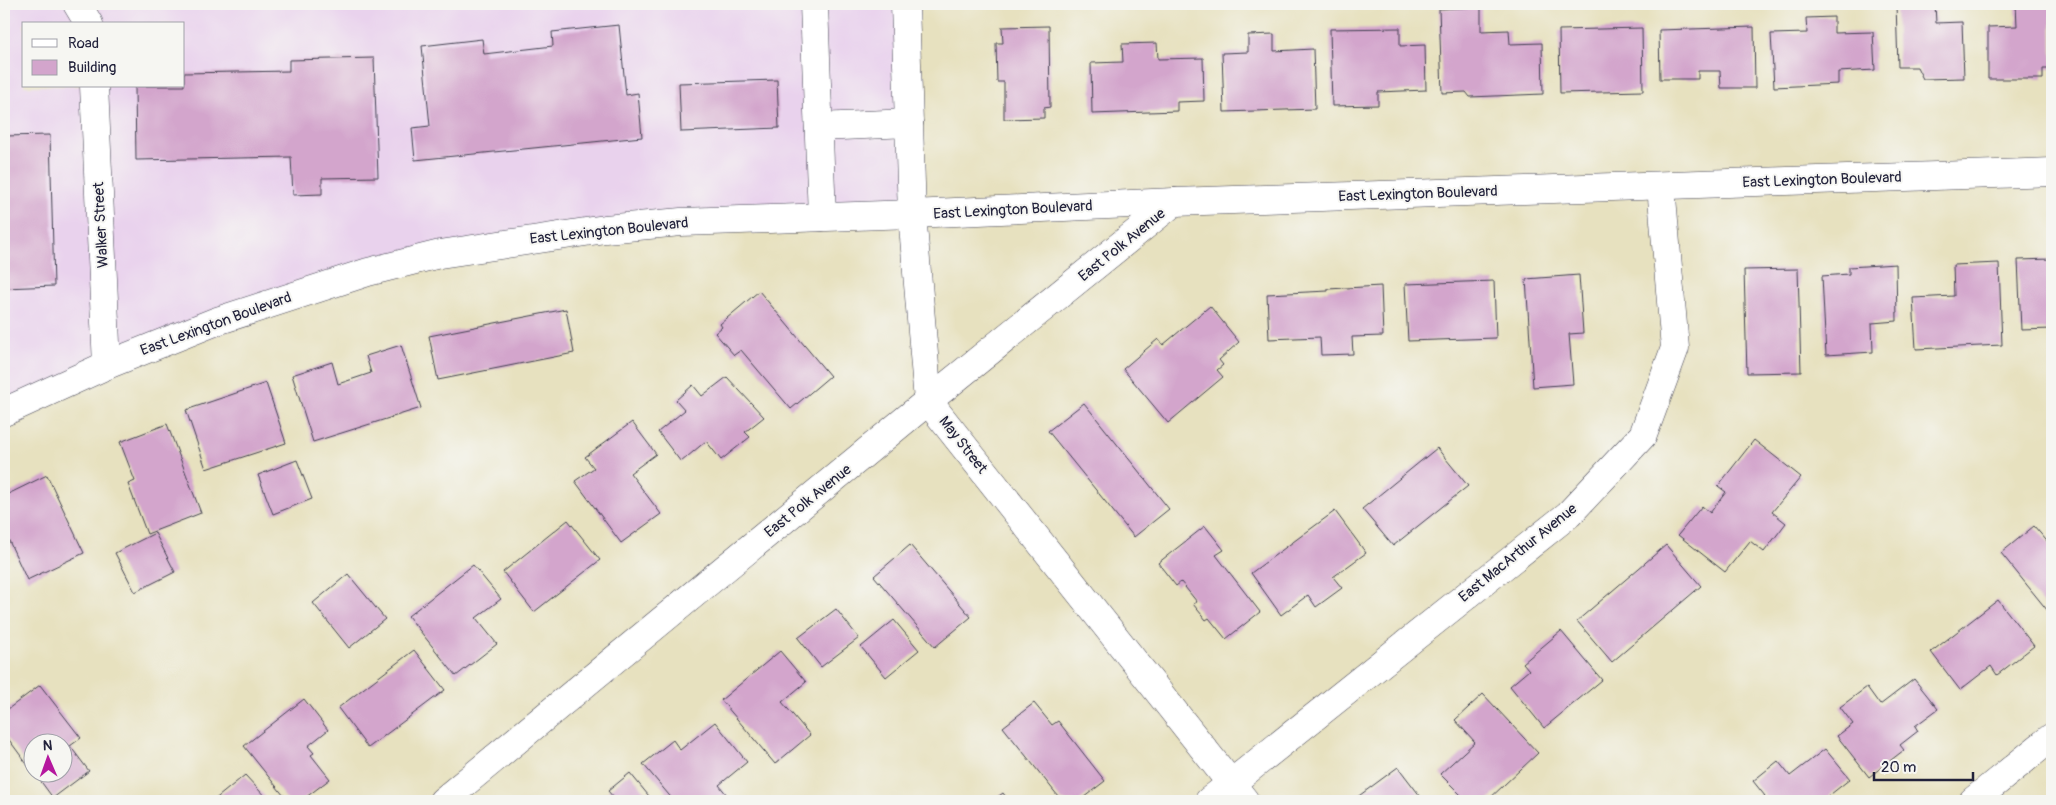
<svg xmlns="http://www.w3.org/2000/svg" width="2056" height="805" viewBox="0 0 2056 805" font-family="Pangolin,sans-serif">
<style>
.built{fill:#e9d2ed}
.building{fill:#d3a5cc}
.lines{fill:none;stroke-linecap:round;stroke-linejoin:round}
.minor-casing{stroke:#403f4f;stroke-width:29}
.minor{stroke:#fff;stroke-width:28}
.labels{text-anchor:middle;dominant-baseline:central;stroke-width:4;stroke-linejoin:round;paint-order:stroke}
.street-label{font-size:15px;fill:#22223b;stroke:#f6f6f2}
</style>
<rect width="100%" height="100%" fill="#f6f6f2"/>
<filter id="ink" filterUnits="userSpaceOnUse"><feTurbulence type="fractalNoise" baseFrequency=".02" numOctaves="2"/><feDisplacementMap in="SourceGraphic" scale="10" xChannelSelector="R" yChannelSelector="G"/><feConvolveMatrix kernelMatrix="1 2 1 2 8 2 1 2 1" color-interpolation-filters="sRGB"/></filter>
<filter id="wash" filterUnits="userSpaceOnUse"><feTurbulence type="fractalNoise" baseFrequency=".0096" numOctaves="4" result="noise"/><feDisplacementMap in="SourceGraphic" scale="20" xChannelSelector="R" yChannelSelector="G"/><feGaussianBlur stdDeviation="1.12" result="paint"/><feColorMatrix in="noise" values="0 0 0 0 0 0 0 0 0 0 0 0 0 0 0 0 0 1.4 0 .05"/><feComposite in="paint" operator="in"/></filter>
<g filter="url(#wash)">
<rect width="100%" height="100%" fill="#e7e1bf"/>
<path class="built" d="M4,4h73l12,20h-65v62h160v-62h-91l7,-20h805l7,210 -472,40 -436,158z"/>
<g id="blocks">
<g class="building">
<path d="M1896,4h39l1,19 26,-1 2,56 -41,1 -6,-12h-19z"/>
<path d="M2016,4h35l1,65h-9v10h-55v-52l29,-1z"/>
<path d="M1481,7v24l28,-1 1,14 32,-1 1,51 -73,3 -4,-5 -24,1 -3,-84z"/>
<path d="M1834,17v16l39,-1 2,38 -37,2v12l-64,3 -3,-53 36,-1 -1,-15z"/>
<path d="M619,25l7,70 12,-2 4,44 -227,23 -3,-32 18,-2 -8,-80 60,-7 2,15 69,-8 -1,-14z"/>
<path d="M1049,26l1,81 -6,1v10l-40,1v-37h-7l-1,-39h7l-1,-16z"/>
<path d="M1754,27l1,61h-34l-1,-17h-22v8h-38l-1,-49z"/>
<path d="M1400,28v18l25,-1 1,45 -48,2v13l-46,1 -2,-77z"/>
<path d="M1642,28l1,63 -83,2 -1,-63z"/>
<path d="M1274,34v17l39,-2 2,60 -91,3 -2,-59 26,-1v-17z"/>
<path d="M1157,43l1,16 45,-1 1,43 -27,1v9l-85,3 -1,-51 32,-1 -1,-18z"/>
<path d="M374,58l4,119 -56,1v16l-29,1 -2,-38 -155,3 -1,-74h49v-13l105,-2v-11z"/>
<path d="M777,80l2,48 -98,4 -2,-49z"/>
<path d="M50,135l4,151 -50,2v-152z"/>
<path d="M2052,259v70l-31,1 -3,-70z"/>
<path d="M1999,263l3,82 -86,4 -3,-51 41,-2 -1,-31z"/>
<path d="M1896,264l1,57 -25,2 1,29 -47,3 -4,-79 27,-2v-7z"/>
<path d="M1798,269l3,103 -54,1 -3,-103z"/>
<path d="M1579,275l4,58 -14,1 4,50 -40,3 -7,-108z"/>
<path d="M1494,281l2,57 -88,3 -3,-57z"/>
<path d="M1381,286l2,50 -31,1 1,17 -32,1 -1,-18 -51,2 -2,-45 61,-3v-2z"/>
<path d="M759,291l71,85 -39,33 -50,-59 -7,5 -19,-22 7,-6 -2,-3z"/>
<path d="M1210,306l29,36 -20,18 4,5 -6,5 6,7 -55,46 -45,-54 35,-30 5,6z"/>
<path d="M566,309l8,44 -136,27 -9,-44z"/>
<path d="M401,345l20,63 -108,34 -21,-67 40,-13 6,22 33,-11 -5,-17z"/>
<path d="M727,377l37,40 -19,15 5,5 -29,23 -15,-19 -25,21 -23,-30 27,-22 -9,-10 17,-15 9,11z"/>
<path d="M266,383l20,60 -80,26 -20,-59z"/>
<path d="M1084,403l85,106 -35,28 -86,-106z"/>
<path d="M632,422l24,32 -26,19 31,41 -40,29 -46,-62 19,-13 -9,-11z"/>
<path d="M167,424l34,89 -54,21 -19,-50 7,-3 -15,-39z"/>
<path d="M1754,440l47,37 -29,35 14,11 -22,29 -14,-11 -25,31 -47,-37 24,-29 8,7 16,-21 -8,-6z"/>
<path d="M1437,448l31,38 -75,60 -31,-37z"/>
<path d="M297,460l15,39 -39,15 -15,-39z"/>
<path d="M47,475l37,78 -57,27 -23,-50v-34z"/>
<path d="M1335,511l31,42 -33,24 9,11 -26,19 -8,-12 -27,20 -30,-42z"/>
<path d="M568,520l32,40 -66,52 -31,-40z"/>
<path d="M1205,526l19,24 -8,5 44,57 -34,27 -17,-21 -3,2 -13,-16 4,-2 -16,-20 -5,4 -18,-23z"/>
<path d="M2034,526l18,21v69l-51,-63z"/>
<path d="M155,533l20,39 -40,20 -20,-39z"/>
<path d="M910,545l61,72 -36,30 -61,-71z"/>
<path d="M1666,545l35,41 -89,76 -35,-41z"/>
<path d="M473,565l28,34 -25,19 21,26 -41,32 -48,-60z"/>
<path d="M348,574l37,45 -36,29 -36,-45z"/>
<path d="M1998,600l36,46 -37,29 -6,-9 -31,24 -29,-38z"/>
<path d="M836,609l23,29 -38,29 -23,-29z"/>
<path d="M894,620l25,30 -33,27 -25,-30z"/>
<path d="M1561,631l41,49 -58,48 -34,-42 19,-16 -6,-7z"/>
<path d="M414,650l31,40 -77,58 -30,-40z"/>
<path d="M780,651l26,31 -24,20 28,33 -35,29 -54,-64z"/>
<path d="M1914,679l24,30 -23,17 3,5 -18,14 4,5 -35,27 -32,-41 16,-12 -13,-17 27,-20 13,18z"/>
<path d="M40,685l41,53 -11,8 19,25 -36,27 -19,-26h28v-30h-30v29l-28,-38v-21z"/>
<path d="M1483,694l55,59 -51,48h-20l-27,-27 35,-32 -20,-22z"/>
<path d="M304,699l24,31 -20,16 6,7 -3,2 19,24 -29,22h-13l-44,-55z"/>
<path d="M1034,703l18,22 6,-4 47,60 -26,20h-17l-59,-74z"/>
<path d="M715,722l32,40 -28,23 8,10 -7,6h-46l-31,-37 30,-24 7,10z"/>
<path d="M1825,749l25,30 -24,19 3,3h-71l7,-5 -12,-15 25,-20 12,15z"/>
<path d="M1398,767l26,34h-72z"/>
<path d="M630,773l23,28h-43l4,-3 -6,-7z"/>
<path d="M245,775l24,26h-56z"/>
<path d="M1003,793l6,8h-17z"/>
</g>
</g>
</g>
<g filter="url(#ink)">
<use href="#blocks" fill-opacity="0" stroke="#403f4f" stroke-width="1"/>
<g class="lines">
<defs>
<g id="minor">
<path d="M77,4l12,20"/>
<path d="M814,4l8,213"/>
<path d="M905,4l7,210 16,187 317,400"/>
<path d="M94,86l13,279"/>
<path d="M819,127l90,-4"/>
<path d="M4,412l103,-47 110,-44 151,-49 72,-18 165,-25 76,-7 231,-8 262,-12 878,-30"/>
<path d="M443,801l485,-400 246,-199"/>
<path d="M1209,801l360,-287 74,-79 32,-87 -14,-162"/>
<path d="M1973,801l79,-64"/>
</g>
</defs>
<use href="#minor" class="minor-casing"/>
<use href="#minor" class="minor"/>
</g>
</g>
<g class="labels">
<g class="street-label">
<text transform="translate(1822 180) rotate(-2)">East Lexington Boulevard</text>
<text transform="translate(1418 194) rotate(-2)">East Lexington Boulevard</text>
<text transform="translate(1013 210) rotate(-3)">East Lexington Boulevard</text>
<text transform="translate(101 225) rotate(-93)">Walker Street</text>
<text transform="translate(609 231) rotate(-6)">East Lexington Boulevard</text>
<text transform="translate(1122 245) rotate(-39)">East Polk Avenue</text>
<text transform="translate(216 324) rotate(-20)">East Lexington Boulevard</text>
<text transform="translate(963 445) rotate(52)">May Street</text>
<text transform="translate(808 501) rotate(-39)">East Polk Avenue</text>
<text transform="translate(1518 553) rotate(-39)">East MacArthur Avenue</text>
</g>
</g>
<rect width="2056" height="805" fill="none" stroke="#f6f6f2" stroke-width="20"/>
<rect x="22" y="22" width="162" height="65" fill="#f6f6f2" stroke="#a1a1a9"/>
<rect x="32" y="39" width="25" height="8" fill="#ffffff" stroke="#a1a1a9"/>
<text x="68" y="48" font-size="15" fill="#22223b">Road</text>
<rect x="32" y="60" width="25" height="15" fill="#d3a5cc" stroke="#a1a1a9"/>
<text x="68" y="72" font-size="15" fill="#22223b">Building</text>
<g transform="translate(48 758) rotate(358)"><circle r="24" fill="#f6f6f2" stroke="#a1a1a9"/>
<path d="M0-4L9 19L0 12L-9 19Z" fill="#b5179e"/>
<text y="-8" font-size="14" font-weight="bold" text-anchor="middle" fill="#22223b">N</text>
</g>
<path d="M1874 772v8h99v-8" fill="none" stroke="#22223b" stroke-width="2.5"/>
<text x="1881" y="772" font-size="15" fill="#22223b" stroke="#f6f6f2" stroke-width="4" paint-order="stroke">20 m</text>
</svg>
